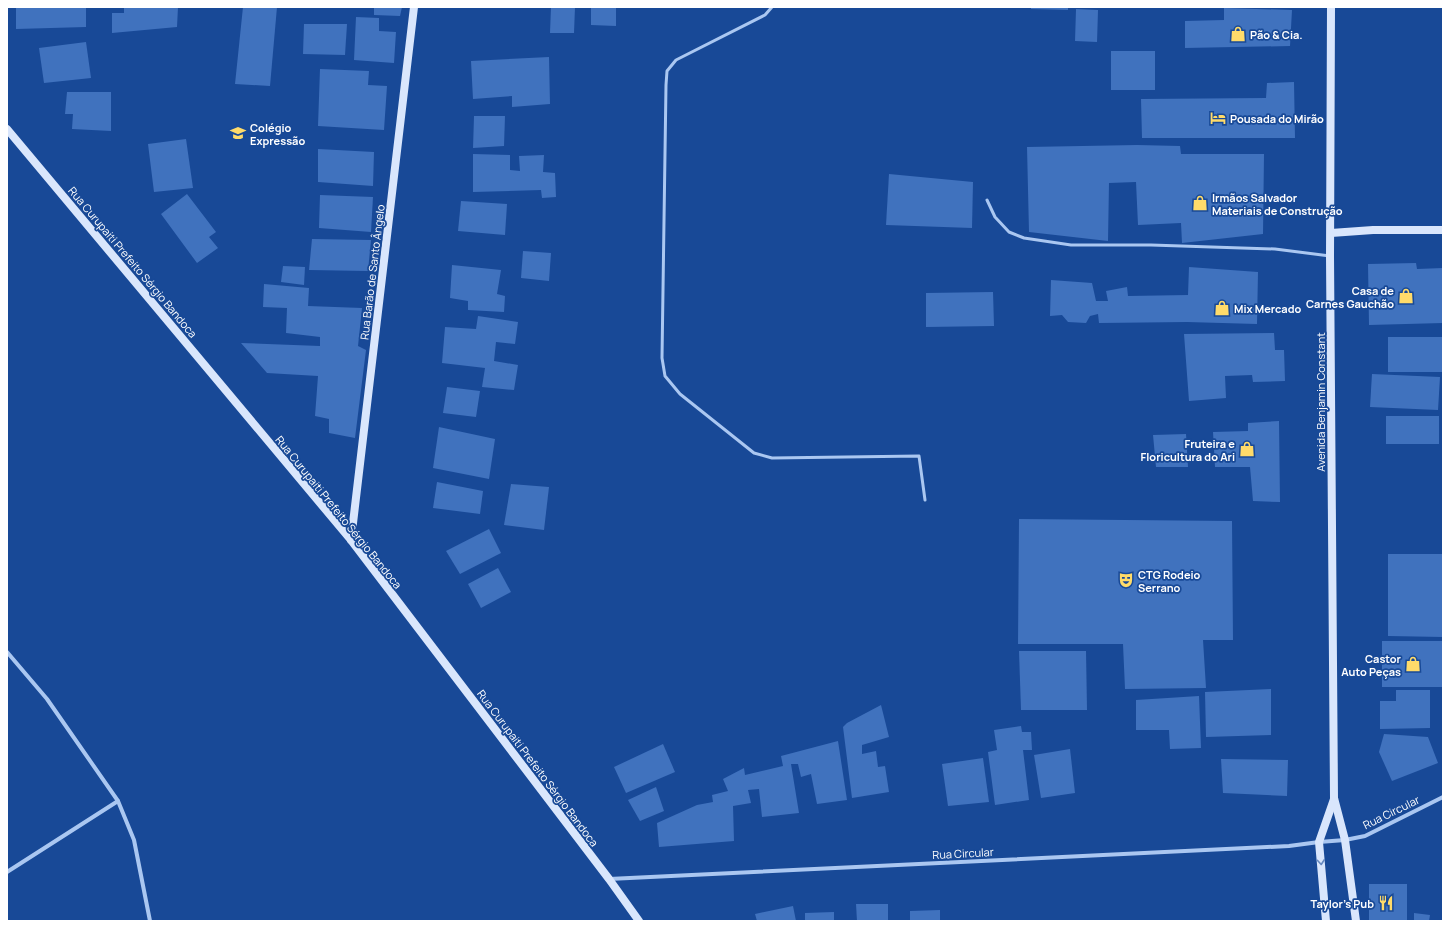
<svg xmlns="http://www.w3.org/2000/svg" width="1450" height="928" viewBox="0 0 1450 928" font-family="Manrope,sans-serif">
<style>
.building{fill:#4072be}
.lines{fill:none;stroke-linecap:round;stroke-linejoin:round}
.lane{stroke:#aac7f1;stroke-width:3}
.street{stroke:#aac7f1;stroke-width:4}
.secondary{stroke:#d9e6fc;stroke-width:8}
.oneway{stroke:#6588bf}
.labels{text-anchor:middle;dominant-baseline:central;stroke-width:3.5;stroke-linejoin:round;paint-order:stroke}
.poi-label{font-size:11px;font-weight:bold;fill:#fff;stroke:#184997;text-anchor:start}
.street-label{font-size:11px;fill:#fff;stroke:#184997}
</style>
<rect width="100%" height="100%" fill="#184997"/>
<g class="building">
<path d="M16,7h70v20l-70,2z"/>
<path d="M124,7h54l-1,20 -65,6v-20h12z"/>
<path d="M243,7h34l-7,79 -35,-2z"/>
<path d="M374,7h28l-2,9 -26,-1z"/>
<path d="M551,7h24l-1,26h-24z"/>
<path d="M591,7h25v19l-25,-1z"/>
<path d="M1031,7h37v3l-37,-1z"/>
<path d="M1224,8l68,2 -2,36 -105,2v-27l39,-1z"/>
<path d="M1076,9l22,1 -1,32 -22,-1z"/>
<path d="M356,17l23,1v13l17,1 -2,31 -40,-3z"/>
<path d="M304,24h43l-2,31 -42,-1z"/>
<path d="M86,42l5,36 -47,5 -5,-35z"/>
<rect x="1111" y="51" width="44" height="39"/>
<path d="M549,57l1,47 -38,3v-11l-39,3 -2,-38z"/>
<path d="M320,69l49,2 -1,14 19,1 -3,44 -66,-4z"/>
<path d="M1294,82l1,56h-153l-1,-39 125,-1 1,-15z"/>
<path d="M67,92h44v39l-39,-2 1,-15h-8z"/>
<path d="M474,116h31l-1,30 -31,2z"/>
<path d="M186,139l7,49 -39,4 -6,-48z"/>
<path d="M1137,145l43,1 1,8h83l-1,80 -81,9 -1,-20 -43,2 -2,-43 -27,1 -1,58 -79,-9 -2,-85z"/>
<path d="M318,149l56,3 -1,34 -55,-4z"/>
<path d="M473,154l37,1v15l10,1 -1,-15 25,-1 -1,17 12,1 1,24 -14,1 -1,-8 -68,2z"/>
<path d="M889,174l84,8 -1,46 -86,-3z"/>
<path d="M187,194l29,38 -7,5 9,11 -21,15 -36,-49z"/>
<path d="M320,195l53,2 -2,35 -52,-4z"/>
<path d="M461,201l46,3 -2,31 -47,-4z"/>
<path d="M312,239l59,1 -3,31 -59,-1z"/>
<path d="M523,251l28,2 -2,28 -28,-3z"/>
<path d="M1416,263l1,6 26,-1v55l-74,2 -1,-61z"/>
<path d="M452,265l49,5 -4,24 8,2 -1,16 -36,-2v-9l-18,-3z"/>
<path d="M283,266l22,1 -1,18 -23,-3z"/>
<path d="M1189,267l69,5 -1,52 -70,-2 -88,1 -1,-9 -8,2 -4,7 -18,-1 -6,-7 -12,1 1,-36 41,3 4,18h12l-2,-10 21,-4 1,9 60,-1z"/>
<path d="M264,284l45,4 -1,18 54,2 -4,38 8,4 -11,88 -26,-5v-14l-14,-3 3,-40 -51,-3 -26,-30 79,3v-9l-34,-4 1,-25 -24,-1z"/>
<path d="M993,292l1,34 -68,1v-34z"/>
<path d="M478,316l40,6 -3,22 -19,-2 -2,19 24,4 -4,25 -32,-3 3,-19 -43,-5 3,-36 31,2z"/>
<path d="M1274,333l1,17h9l1,31 -32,1 -1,-7 -27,1 1,22 -37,3 -5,-67z"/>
<rect x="1388" y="337" width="55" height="35"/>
<path d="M1372,374l68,3 -2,33 -68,-3z"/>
<path d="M447,387l33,4 -4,26 -33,-4z"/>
<rect x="1386" y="416" width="53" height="28"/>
<path d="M1279,421l1,81 -27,-1 -3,-34h-35l-2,-35 35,-1v-8z"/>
<path d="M439,427l56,12 -6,40 -56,-11z"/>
<path d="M1186,434l2,33h-32l-3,-32z"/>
<path d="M437,482l46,9 -3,23 -47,-6z"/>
<path d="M511,484l38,3 -5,43 -40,-5z"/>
<path d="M1019,519l213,2 1,119h-30l3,48 -81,1 -2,-45h-105z"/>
<path d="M489,529l12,24 -41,21 -14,-23z"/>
<path d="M1388,554h55v83l-55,-1z"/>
<path d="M498,568l13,24 -30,16 -13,-24z"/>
<rect x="1382" y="641" width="61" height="46"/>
<path d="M1019,651h67l1,59h-66z"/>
<path d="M1271,689v46l-65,2 -1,-45z"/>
<path d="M1396,690h34v38l-50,1v-28h16z"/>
<path d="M1199,696l2,52 -31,1 -1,-19h-33v-30z"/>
<path d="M881,705l8,32 -27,8v9l14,-3 2,16 7,-1 4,26 -37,6 -9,-71 4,-4z"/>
<path d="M1021,726l1,6h9l1,18h-9l6,50 -34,5 -7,-53 9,-2 -3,-20z"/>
<path d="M1384,734l44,3 10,26 -46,18 -13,-29z"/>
<path d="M838,741l9,59 -30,4 -6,-30 -10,3 -3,-13h-7l8,49 -37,4 -3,-28 -11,1 3,13 -18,3 1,35 -75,6 -2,-24 40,-18 16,-3 -1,-7 16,-4 -5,-12 21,-11 1,7 38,-9 -2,-10z"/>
<path d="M663,744l12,28 -49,21 -12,-26z"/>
<path d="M1070,749l5,44 -34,5 -7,-43z"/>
<path d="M983,758l6,44 -41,4 -6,-42z"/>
<path d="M1221,759l67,1 -1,36 -64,-3z"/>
<path d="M656,787l8,24 -24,10 -12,-21z"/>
<rect x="1369" y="884" width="38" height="37"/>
<path d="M856,904h32v17h-31z"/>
<path d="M793,906l3,15h-39l-2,-7z"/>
<path d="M940,910v11h-30v-10z"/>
<path d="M834,912v9h-29v-8z"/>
<path d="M1414,913l16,2 -1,6h-15z"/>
</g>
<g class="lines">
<g class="lane">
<path d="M772,7l-7,8 -89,45 -9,11 -1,14 -4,273 3,18 15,18 74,59 18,5 147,-2 6,44"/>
<path d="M987,200l8,17 14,15 15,6 47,7h80l124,4 55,7"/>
</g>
<g class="street">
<path d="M7,652l40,47 71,102 16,39 16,81"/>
<path d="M7,872l111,-71"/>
<path d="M609,879l680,-33 30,-4 26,-2 20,-4 78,-39"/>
</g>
<g class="secondary">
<path d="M1331,7l-1,249 4,542 11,42 11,81"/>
<path d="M7,129l344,411 258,339 30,42"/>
<path d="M1331,233l42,-3h70"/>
<path d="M351,540l63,-533"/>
<path d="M1326,921l-7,-79 15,-43"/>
</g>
</g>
<defs><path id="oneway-chevron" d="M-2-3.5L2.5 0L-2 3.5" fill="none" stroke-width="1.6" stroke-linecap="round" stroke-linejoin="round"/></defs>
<use class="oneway" href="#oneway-chevron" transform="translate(1321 862) rotate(85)"/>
<defs>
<symbol id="shop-bare" viewBox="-9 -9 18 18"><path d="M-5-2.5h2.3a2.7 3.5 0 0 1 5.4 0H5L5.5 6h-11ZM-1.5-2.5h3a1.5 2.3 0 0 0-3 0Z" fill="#ffdb6a" stroke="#184997" stroke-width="2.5" paint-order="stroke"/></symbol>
<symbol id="hotel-bare" viewBox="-9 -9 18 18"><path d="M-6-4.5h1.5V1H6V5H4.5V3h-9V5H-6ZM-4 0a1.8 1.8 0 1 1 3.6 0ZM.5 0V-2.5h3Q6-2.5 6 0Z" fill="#ffdb6a" stroke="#184997" stroke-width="2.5" paint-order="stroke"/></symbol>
<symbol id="school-bare" viewBox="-9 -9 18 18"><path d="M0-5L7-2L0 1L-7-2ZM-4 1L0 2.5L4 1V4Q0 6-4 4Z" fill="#ffdb6a" stroke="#184997" stroke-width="2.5" paint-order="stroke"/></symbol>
<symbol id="theatre-bare" viewBox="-9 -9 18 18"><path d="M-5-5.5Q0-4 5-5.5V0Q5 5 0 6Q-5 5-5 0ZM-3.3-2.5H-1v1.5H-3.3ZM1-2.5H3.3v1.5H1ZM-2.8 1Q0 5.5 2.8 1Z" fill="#ffdb6a" stroke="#184997" stroke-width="2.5" paint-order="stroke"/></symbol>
<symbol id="restaurant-bare" viewBox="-9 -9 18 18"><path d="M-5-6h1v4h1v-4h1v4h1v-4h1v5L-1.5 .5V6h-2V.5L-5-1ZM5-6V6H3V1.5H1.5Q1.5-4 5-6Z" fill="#ffdb6a" stroke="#184997" stroke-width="2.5" paint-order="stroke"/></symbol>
</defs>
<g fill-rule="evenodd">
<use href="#shop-bare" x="1227" y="23" width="22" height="22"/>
<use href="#hotel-bare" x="1207" y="107" width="22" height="22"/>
<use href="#school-bare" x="227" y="122" width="22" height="22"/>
<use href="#shop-bare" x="1189" y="192" width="22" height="22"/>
<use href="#shop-bare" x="1395" y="285" width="22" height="22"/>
<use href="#shop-bare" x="1211" y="297" width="22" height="22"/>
<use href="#shop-bare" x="1236" y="438" width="22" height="22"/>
<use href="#theatre-bare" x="1115" y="569" width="22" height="22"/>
<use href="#shop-bare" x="1402" y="653" width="22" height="22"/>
<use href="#restaurant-bare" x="1375" y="892" width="22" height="22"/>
</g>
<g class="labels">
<g class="poi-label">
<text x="1250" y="34">Pão &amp; Cia.</text>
<text x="1230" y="118">Pousada do Mirão</text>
<text x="250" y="127">Colégio<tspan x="250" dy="13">Expressão</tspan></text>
<text x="1212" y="197">Irmãos Salvador<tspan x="1212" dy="13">Materiais de Construção</tspan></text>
<text x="1394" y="290" text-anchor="end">Casa de<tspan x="1394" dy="13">Carnes Gauchão</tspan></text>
<text x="1234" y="308">Mix Mercado</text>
<text x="1235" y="443" text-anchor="end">Fruteira e<tspan x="1235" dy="13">Floricultura do Ari</tspan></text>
<text x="1138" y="574">CTG Rodeio<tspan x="1138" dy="13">Serrano</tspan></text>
<text x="1401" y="658" text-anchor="end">Castor<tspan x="1401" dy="13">Auto Peças</tspan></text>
<text x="1374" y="903" text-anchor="end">Taylor's Pub</text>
</g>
<g class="street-label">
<text transform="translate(133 262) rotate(50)">Rua Curupaiti Prefeito Sérgio Bandoca</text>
<text transform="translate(372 272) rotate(-83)">Rua Barão de Santo Ângelo</text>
<text transform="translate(1320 402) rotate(-90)">Avenida Benjamin Constant</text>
<text transform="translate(339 512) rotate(51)">Rua Curupaiti Prefeito Sérgio Bandoca</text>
<text transform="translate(538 768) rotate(53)">Rua Curupaiti Prefeito Sérgio Bandoca</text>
<text transform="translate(1391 812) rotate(-26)">Rua Circular</text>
<text transform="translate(963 853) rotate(-3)">Rua Circular</text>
</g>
</g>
<rect width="1450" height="928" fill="none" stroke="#ffffff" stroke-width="16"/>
</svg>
